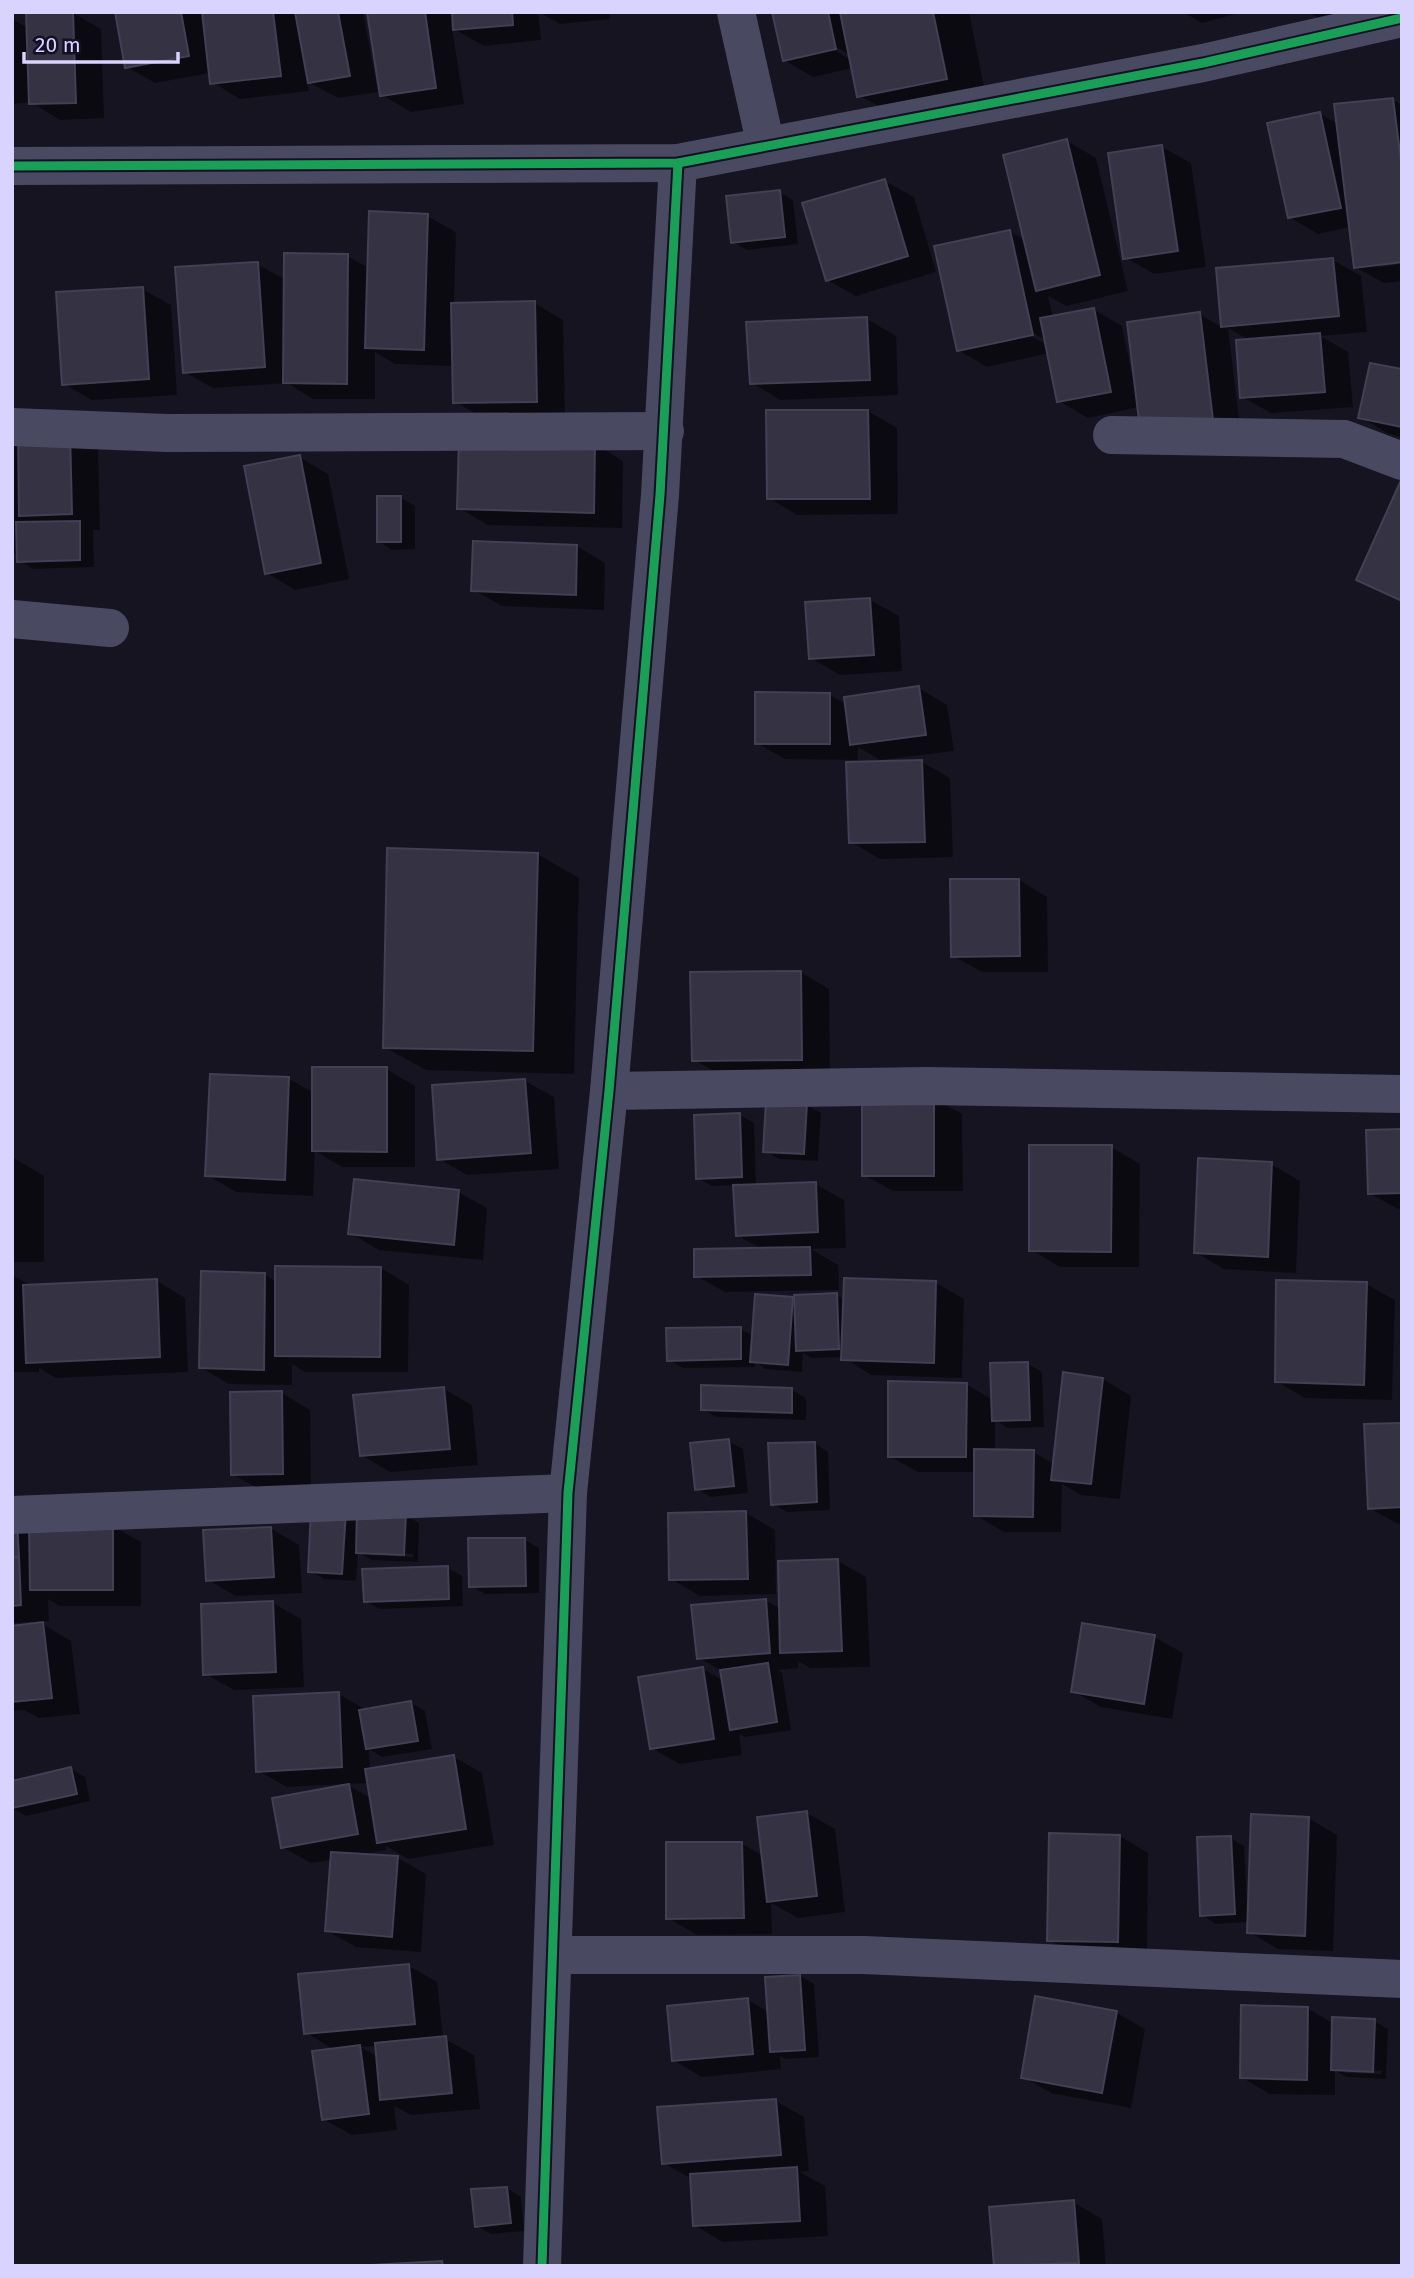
<svg xmlns="http://www.w3.org/2000/svg" width="1414" height="2278" viewBox="0 0 1414 2278" font-family="'Fira Sans',sans-serif">
<style>
.shadow{fill:#0007;fill-rule:evenodd}
.building{fill:#343243;stroke:#433f54;stroke-width:2}
.lines{fill:none;stroke-linecap:round;stroke-linejoin:round}
.minor{stroke:#4a4962;stroke-width:38}
.cycleway-casing{stroke:#130f26;stroke-width:13}
.cycleway{stroke:#1a9f57;stroke-width:9}
</style>
<rect width="100%" height="100%" fill="#161421"/>
<g class="shadow">
<path d="M116,12h247l15,80 -40,6 -31,-17 2,10 -69,8 -28,-17 -2,-9 -55,10 -28,-16z"/>
<path d="M369,12h169l3,28 -57,6 -32,-18 12,76 -53,8 -29,-17z"/>
<path d="M539,12h71v7l-50,5z"/>
<path d="M774,12h195l18,90 -86,17 -42,-24 -6,-27 -40,9 -29,-17zM830,43l21,13v4l-23,-14z"/>
<path d="M1183,12h60l-41,11z"/>
<path d="M1309,12h61l-37,15z"/>
<path d="M73,13l28,16 3,89 -44,2 -29,-18 -19,2v-85l16,9z"/>
<path d="M1393,100l9,5v155l-23,3v4l23,-3v17l-18,2 -29,-16 -5,-40 -32,7 -29,-17 31,-103 18,10z"/>
<path d="M1067,141l29,17 32,133 -62,15 -18,-10 5,21 40,-8 29,17 11,54h3l63,-66 24,14 -5,-58 115,-10 28,16 6,56 -47,4 28,16 5,55 -82,6 -29,-16 7,-57 -21,-12 13,107 -102,-28 -51,11 -29,-17 -10,-48 -62,14 -29,-17 51,-119 17,10zM1026,329l21,12v4l-23,-13z"/>
<path d="M1162,147l29,16 15,104 -52,7 -29,-17z"/>
<path d="M885,181l29,16 22,75 -80,24 -29,-16z"/>
<path d="M779,192l14,8 5,44 -51,6 -14,-8z"/>
<path d="M427,216l29,16 -2,72 80,-1 29,17 2,97 -81,1 -29,-16 -1,-36 -59,-2 -20,-12v47h-62l-26,-16 -74,5 -29,-16 73,-108 29,16 61,-24 22,12z"/>
<path d="M142,289l29,16 6,90 -85,5 -28,-16z"/>
<path d="M867,319l29,17 2,59 -118,5 -28,-17z"/>
<path d="M1402,371v66l-13,-3 -29,-17z"/>
<path d="M868,411l29,17 1,86 -101,1 -28,-17z"/>
<path d="M12,443l86,6 2,81h-7l1,37 -61,2 -14,-9 -1,-6h-6z"/>
<path d="M595,444l28,17 -1,67 -134,-3 -29,-17z"/>
<path d="M299,457l29,17 21,105 -54,11 -28,-17z"/>
<path d="M1402,483v119l-44,-23z"/>
<path d="M401,498l14,8v43l-23,1 -14,-9z"/>
<path d="M577,546l28,17 -1,47 -102,-4 -29,-16z"/>
<path d="M870,600l29,16 3,55 -62,4 -29,-17z"/>
<path d="M919,688l28,17 7,46 -74,9 -22,-13v13l-73,-1 -29,-16 74,-48 16,9z"/>
<path d="M922,762l28,16 3,79 -73,2 -29,-17z"/>
<path d="M537,854l42,24 -5,196 -148,-4 -42,-23z"/>
<path d="M1019,880l28,17 1,75h-66l-29,-16z"/>
<path d="M801,972l28,17 1,86 -107,1 -29,-16z"/>
<path d="M386,1069l29,17v81h-73l-27,-16 -2,45 -77,-4 -29,-17 82,-96 25,14z"/>
<path d="M525,1081l29,16 5,72 -92,6 -28,-16z"/>
<path d="M933,1098l29,16 1,77h-70l-29,-16z"/>
<path d="M807,1105l14,8 -3,48 -39,-2 -14,-8z"/>
<path d="M740,1115l14,8 2,63 59,-2 29,16 2,48 -35,1 27,16 1,25 -114,2 -29,-16 67,-26 -26,-15 -2,-50 -23,1 -14,-8z"/>
<path d="M1402,1131v78h-4l-29,-16z"/>
<path d="M1111,1147l29,17 -1,103h-79l-29,-17z"/>
<path d="M12,1157l32,19v86h-32z"/>
<path d="M1271,1164l29,17 -4,92 -72,-4 -29,-17z"/>
<path d="M458,1192l29,16 -4,52 -104,-10 -29,-17z"/>
<path d="M381,1268l28,17 -1,87h-103l-13,-8v21l-63,-1 -29,-17 65,-92 12,7z"/>
<path d="M12,1275l20,11 125,-5 28,17 3,74 -132,6 -17,-10v4h-27z"/>
<path d="M936,1283l28,16 -2,79 -91,-3 -28,-18 -31,1 -9,-5 -1,19 -36,-3 -11,-7v5l-72,1 -14,-8 71,-31 14,7 38,-37 44,-4 9,5z"/>
<path d="M1366,1284l29,16 -3,100 -87,-2 -29,-17z"/>
<path d="M1028,1364l14,8 2,55 -36,1 -13,-8v31l38,1 21,12 49,-85 28,17 -11,103 -39,-4 -19,-11 -1,48h-57l-29,-17 1,-43h-58l-29,-16 77,-72 27,16z"/>
<path d="M444,1389l28,16 6,60 -88,7 -29,-17z"/>
<path d="M792,1390l14,8v22l-90,-3 -14,-8z"/>
<path d="M282,1393l28,17 1,79 -50,1 -29,-16z"/>
<path d="M1402,1425v99h-4l-29,-16z"/>
<path d="M728,1441l15,8 5,44 -37,4 -14,-8z"/>
<path d="M814,1443l14,9 2,58 -43,2 -14,-8z"/>
<path d="M313,1511l92,4 14,8 -1,39 -46,-2 -14,-8 -2,29 -32,-2 -14,-8zM370,1552l43,2v3l-43,-2z"/>
<path d="M746,1513l29,17 1,64 -76,2 -29,-17z"/>
<path d="M12,1524l100,2 29,16v64h-81l-12,-7 1,22 -37,2z"/>
<path d="M270,1528l29,17 3,48 -66,3 -28,-16z"/>
<path d="M525,1540l14,8v45l-54,1 -14,-8z"/>
<path d="M838,1561l28,16 4,90 -60,1 -12,-7v7l-20,2 4,3 9,57 -46,7 -6,-3 3,21 -62,9 -29,-16 52,-79 21,12 -2,-10 -23,-13 67,-57 15,8z"/>
<path d="M448,1568l14,8 1,30 -83,3 -15,-8z"/>
<path d="M273,1603l28,16 3,68 -70,3 -29,-16z"/>
<path d="M39,1622l32,19 9,73 -41,4 -15,-8 -12,1v-84l27,-3z"/>
<path d="M1154,1637l29,16 -11,66 -71,-12 -28,-16z"/>
<path d="M338,1694l29,16 44,-7 14,8 7,38 -50,8 -13,-8 1,21 84,-13 28,16 12,72 -86,14 -22,-13v4l-21,4 33,4 28,16 -5,78 -65,-5 -29,-16 5,-71 -21,3 -29,-16 63,-63 -58,3 -29,-16zM369,1783l3,16 -26,-15z"/>
<path d="M71,1769l14,8 5,24 -64,15 -14,-8z"/>
<path d="M807,1813l28,16 10,83 -47,6 -27,-15 1,31 -75,1 -29,-17 74,-74 22,12z"/>
<path d="M1308,1818l29,17 -4,116 -55,-2 -29,-17v-10l-33,2 -14,-9 28,-77 14,8 3,55h3z"/>
<path d="M1120,1836l28,17 -1,104 -70,-1 -28,-16z"/>
<path d="M409,1966l28,16 6,56 31,17 6,54 -69,6 -17,-9 3,24 -45,5 -29,-16 12,-69 -29,-17zM377,2046l1,11 -17,-10z"/>
<path d="M800,1976l14,8 5,73 -34,2 -5,-3 1,13 -79,8 -29,-17 75,-60 21,12z"/>
<path d="M1307,2008l27,16 40,-3 14,8 -2,50 -39,-2 -12,-6v24l-65,-1 -29,-17zM1345,2069l37,2 -1,3 -36,-1z"/>
<path d="M1117,2013l28,16 -14,79 -80,-15 -28,-16z"/>
<path d="M776,2101l28,16 5,54 -9,1 25,14 3,50 -105,6 -29,-17 -2,-46 -29,-16z"/>
<path d="M507,2188l14,9 3,34 -33,3 -14,-8z"/>
<path d="M1073,2202l29,17 4,47h-110z"/>
</g>
<g class="building">
<path d="M26,12h47l3,91 -47,1z"/>
<path d="M115,12h66l8,44 -64,12z"/>
<path d="M202,12h71l8,64 -71,8z"/>
<path d="M295,12h43l12,64 -42,7z"/>
<path d="M367,12h58l11,76 -56,8z"/>
<path d="M452,12h60l1,13 -60,5z"/>
<path d="M772,12h56l8,37 -53,12z"/>
<path d="M840,12h93l14,67 -90,18z"/>
<path d="M1393,98l9,71v93l-48,6 -20,-164z"/>
<path d="M1320,112l21,96 -53,10 -21,-95z"/>
<path d="M1067,139l33,136 -64,16 -33,-136z"/>
<path d="M1162,145l16,106 -55,8 -15,-106z"/>
<path d="M885,179l23,77 -82,25 -24,-78z"/>
<path d="M780,190l5,47 -54,6 -5,-47z"/>
<path d="M369,211l59,3 -4,136 -59,-2z"/>
<path d="M1010,230l23,105 -76,16 -23,-105z"/>
<path d="M284,253l64,1 -1,130 -64,-1z"/>
<path d="M1333,258l6,58 -118,11 -5,-59z"/>
<path d="M258,262l7,105 -82,6 -8,-106z"/>
<path d="M143,287l6,92 -87,6 -6,-93z"/>
<path d="M535,301l2,101 -84,1 -2,-100z"/>
<path d="M1094,308l17,84 -54,10 -17,-84z"/>
<path d="M1200,312l13,108 -73,9 -13,-107z"/>
<path d="M867,317l3,63 -120,4 -4,-62z"/>
<path d="M1320,333l5,59 -85,6 -4,-58z"/>
<path d="M1370,363l32,6v58l-44,-9z"/>
<path d="M766,410h102l2,89h-103z"/>
<path d="M70,431l2,83 -53,2 -1,-84z"/>
<path d="M459,439l136,4 -1,70 -137,-4z"/>
<path d="M300,455l21,108 -56,11 -21,-108z"/>
<path d="M1402,478v123l-46,-21z"/>
<rect x="377" y="496" width="24" height="46"/>
<path d="M80,521v39l-63,2 -1,-40z"/>
<path d="M473,541l104,4 -1,50 -105,-4z"/>
<path d="M870,598l4,57 -65,4 -4,-57z"/>
<path d="M919,686l7,49 -76,10 -6,-48z"/>
<path d="M755,692l75,1v51h-75z"/>
<path d="M922,760l3,82 -76,1 -3,-81z"/>
<path d="M387,848l151,5 -5,198 -150,-3z"/>
<path d="M950,879h69l1,77 -69,1z"/>
<path d="M801,971l1,89 -110,1 -2,-89z"/>
<path d="M312,1067h75v85l-75,-1z"/>
<path d="M210,1074l79,3 -4,103 -80,-4z"/>
<path d="M525,1079l6,74 -94,7 -5,-75z"/>
<path d="M862,1095l72,1v80h-72z"/>
<path d="M766,1101l41,2 -3,51 -41,-2z"/>
<path d="M740,1113l2,64 -46,2 -2,-64z"/>
<path d="M1402,1129v64l-34,1 -2,-64z"/>
<path d="M1029,1145h83l-1,107 -82,-1z"/>
<path d="M1198,1158l74,4 -4,95 -74,-4z"/>
<path d="M354,1179l105,11 -5,55 -106,-11z"/>
<path d="M816,1182l2,50 -82,4 -3,-51z"/>
<path d="M810,1247l1,28 -117,2v-28z"/>
<path d="M275,1266l106,1 -1,90 -105,-1z"/>
<path d="M201,1271l64,2 -1,97 -65,-2z"/>
<path d="M844,1278l92,3 -2,82 -93,-3z"/>
<path d="M157,1279l3,78 -134,6 -3,-78z"/>
<path d="M1276,1280l91,2 -3,103 -89,-3z"/>
<path d="M837,1293l2,56 -43,2 -2,-56z"/>
<path d="M755,1294l38,3 -5,68 -38,-3z"/>
<path d="M741,1327v32l-74,2 -1,-33z"/>
<path d="M1028,1362l2,58 -38,1 -2,-58z"/>
<path d="M1063,1372l40,6 -12,106 -40,-4z"/>
<path d="M888,1381l79,2 -1,74h-78z"/>
<path d="M701,1385l91,3v25l-91,-3z"/>
<path d="M444,1387l6,62 -90,7 -7,-61z"/>
<path d="M282,1391l1,83 -52,1 -1,-83z"/>
<path d="M1402,1423v84l-34,2 -4,-85z"/>
<path d="M729,1439l5,47 -39,4 -5,-47z"/>
<path d="M815,1442l2,60 -46,3 -3,-62z"/>
<path d="M974,1449l60,1 -1,67 -59,-1z"/>
<path d="M311,1509l35,1 -4,64 -34,-2z"/>
<path d="M357,1510l49,3 -2,42 -48,-2z"/>
<path d="M746,1511l2,68 -79,1 -1,-67z"/>
<path d="M17,1522l2,35 -7,1v-35z"/>
<path d="M29,1524h84v66h-83z"/>
<path d="M271,1527l3,50 -68,4 -3,-51z"/>
<path d="M468,1538h57l1,48 -57,1z"/>
<path d="M19,1557l2,48 -9,1v-48z"/>
<path d="M838,1559l4,92 -62,2 -2,-92z"/>
<path d="M448,1566l1,33 -85,3 -2,-33z"/>
<path d="M766,1599l4,54 -73,6 -6,-54z"/>
<path d="M273,1601l3,71 -73,3 -2,-71z"/>
<path d="M43,1622l9,76 -40,4v-76z"/>
<path d="M1082,1623l73,12 -11,69 -73,-12z"/>
<path d="M768,1663l9,59 -47,8 -10,-60z"/>
<path d="M703,1667l11,72 -64,10 -12,-72z"/>
<path d="M339,1692l3,75 -86,5 -3,-76z"/>
<path d="M411,1701l7,40 -52,8 -7,-39z"/>
<path d="M454,1755l12,74 -89,14 -12,-74z"/>
<path d="M71,1767l6,27 -65,14v-27z"/>
<path d="M349,1784l9,50 -77,14 -9,-50z"/>
<path d="M807,1811l10,85 -50,6 -10,-85z"/>
<path d="M1251,1814l58,3 -4,119 -58,-3z"/>
<path d="M1049,1833l71,2 -2,107 -71,-1z"/>
<path d="M1231,1836l4,78 -35,2 -3,-79z"/>
<path d="M666,1842h76l2,76 -78,1z"/>
<path d="M331,1852l67,4 -6,81 -67,-6z"/>
<path d="M409,1964l6,60 -111,10 -6,-60z"/>
<path d="M800,1975l5,75 -35,2 -5,-75z"/>
<path d="M1035,1996l82,15 -15,82 -81,-15z"/>
<path d="M748,1998l5,56 -81,7 -5,-55z"/>
<path d="M1241,2005l67,2 -1,73 -67,-2z"/>
<path d="M1332,2017l43,2 -2,53 -42,-2z"/>
<path d="M446,2036l6,57 -72,7 -5,-57z"/>
<path d="M360,2045l9,69 -47,6 -10,-69z"/>
<path d="M776,2099l5,56 -119,9 -5,-57z"/>
<path d="M797,2167l3,54 -107,5 -3,-52z"/>
<path d="M507,2187l4,36 -36,4 -4,-38z"/>
<path d="M1074,2200l5,63 -85,3 -5,-59z"/>
<path d="M442,2261l1,5h-91z"/>
</g>
<g class="lines">
<g class="minor">
<path d="M736,12l30,134"/>
<path d="M12,166l666,-3 525,-100 199,-45"/>
<path d="M12,427l155,6 498,-2"/>
<path d="M1112,435l232,4 58,22"/>
<path d="M12,619l98,9"/>
<path d="M609,1091l318,-5 475,8"/>
<path d="M12,1515l556,-22"/>
<path d="M553,1955h311l538,24"/>
<path d="M542,2266l26,-773 41,-402 51,-596 18,-332"/>
</g>
<defs>
<g id="cycleway">
<path d="M12,166l666,-3 525,-100 199,-45"/>
<path d="M542,2266l26,-773 41,-402 51,-596 18,-332"/>
</g>
</defs>
<use href="#cycleway" class="cycleway-casing"/>
<use href="#cycleway" class="cycleway"/>
</g>
<rect width="1414" height="2278" fill="none" stroke="#d9d4ff" stroke-width="28"/>
<path d="M24 52v10h154v-10" fill="none" stroke="#d9d4ff" stroke-width="3.5"/>
<text x="35" y="52" font-size="21" fill="#d9d4ff" stroke="#130f26" stroke-width="5" paint-order="stroke">20 m</text>
</svg>
